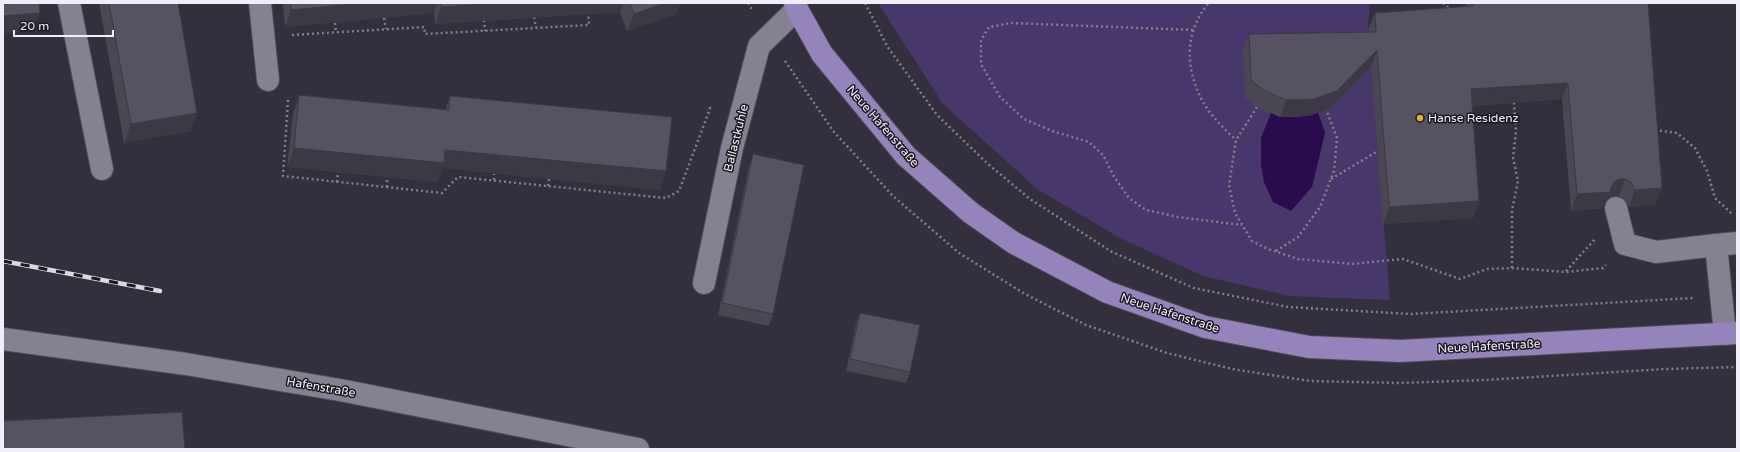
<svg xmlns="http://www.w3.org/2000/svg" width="1740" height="452" viewBox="0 0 1740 452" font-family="'Varela Round',sans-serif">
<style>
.green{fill:#48376a}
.water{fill:#290b4e}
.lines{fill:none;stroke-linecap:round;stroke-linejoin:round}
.minor-casing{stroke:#4e4b56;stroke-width:24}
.major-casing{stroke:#4e4b56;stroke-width:24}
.path{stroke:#827e8a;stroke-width:2.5;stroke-dasharray:2 3;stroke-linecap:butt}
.minor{stroke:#858191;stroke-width:22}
.major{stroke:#9583bc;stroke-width:22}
.rail-casing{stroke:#dbd8e3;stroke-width:4.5}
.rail{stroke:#1a181e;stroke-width:3;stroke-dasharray:9;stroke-linecap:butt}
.wall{fill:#4a4753}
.shaded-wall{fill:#3c3944}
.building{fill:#565261;stroke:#3c3944}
.poi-dot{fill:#deb133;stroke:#1a181e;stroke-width:1.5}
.labels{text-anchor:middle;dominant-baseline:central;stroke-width:3;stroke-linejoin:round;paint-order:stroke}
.poi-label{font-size:12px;fill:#f1eef8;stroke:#1a181e;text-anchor:start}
.street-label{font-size:12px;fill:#f1eef8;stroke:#1a181e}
</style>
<rect width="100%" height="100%" fill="#332f3d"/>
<path class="green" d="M878,3h492l-2,27 22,270 -101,-4 -86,-20 -83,-38 -83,-49 -94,-85z"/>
<path class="water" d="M1318,112l7,21 -13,54 -21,24 -18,-9 -9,-20 -3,-17v-27l10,-25c14,6 33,5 47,-1z"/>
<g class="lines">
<defs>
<g id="minor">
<path d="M69,3l33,166"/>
<path d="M260,3l8,77"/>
<path d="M1616,208l9,36 31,8 60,-7 9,89"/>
<path d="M1716,245l21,-2"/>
<path d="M704,283l28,-135 27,-102 38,-37"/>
<path d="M3,339l183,25 154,26 298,59"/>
</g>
<path id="major" d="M795,3l2,6 25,45 84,102 65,57 43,30 93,49 98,35 104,20 91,4 337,-18"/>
</defs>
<use href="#minor" class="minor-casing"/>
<use href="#major" class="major-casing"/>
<g class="path">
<path d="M748,3l5,8"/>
<path d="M865,3l22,43 50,69 51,49 42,35 82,53 82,36 94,19 123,7 282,-16"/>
<path d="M1443,3l8,7"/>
<path d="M1208,4c-22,26 -23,59 -9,90 8,18 23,33 37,46"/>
<path d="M534,17l2,11"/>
<path d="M384,18l2,11"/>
<path d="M484,20l1,11"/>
<path d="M335,23l1,10"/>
<path d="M1193,30l-182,-7 -22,4 -8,13v24l19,33 24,22 28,12 37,11 14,13 10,20 16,23 17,12 32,7 64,8"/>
<path d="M292,35l132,-8 1,7 164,-9 -1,-14"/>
<path d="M785,61l49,71 59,64 66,57 66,41 61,31 81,28 65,16 78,12 89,2 86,-3 180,-11 72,-2"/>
<path d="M288,100l-5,76 159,17 16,-16 208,21 13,-7 29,-77 2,-6 3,1"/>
<path d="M1257,107l-21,33 -7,45 6,28 17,28 16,8 30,10 54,5 51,-5 57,20 27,-10 25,-1 54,4 37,-4 3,-3"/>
<path d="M1655,130l22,3 18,15 12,23 8,27 17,16"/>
<path d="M1331,179l47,-28"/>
<path d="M494,180v-6"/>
<path d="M337,182l1,-10"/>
<path d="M548,186l1,-7"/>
<path d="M387,187v-10"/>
<path d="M1276,251l22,-14 22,-30 14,-36 3,-33 -11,-29"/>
<path d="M1512,268v-58l6,-29 -5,-23 3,-26 -2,-29"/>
<path d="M1566,271l29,-32"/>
</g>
<use href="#minor" class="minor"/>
<use href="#major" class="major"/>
<defs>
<path id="rail" d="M3,261l157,30"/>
</defs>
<use href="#rail" class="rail-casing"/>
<use href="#rail" class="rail"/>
</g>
<g class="wall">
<path d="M99,3h79l13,128 -67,12z"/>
<path d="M283,3h397l-4,11 -49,17 -7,-19 -185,12 -1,-11 -149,14z"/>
<path d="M1466,3h182l8,201 -27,3 -4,-8 -6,-3h-6l-6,3 -3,9 -33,3 -9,-112 -90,7 7,95 -6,17 -90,6 -12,-157 -40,41 -23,8 -28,1 -23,-10 -12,-10 -2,-46 6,-17 120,-2 -1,-2 7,-17 91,-7z"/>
<path d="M299,95l146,15 5,-14 216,75 -6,19 -218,-22 -5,14 -150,-15 6,-53z"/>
<path d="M753,154l20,160 -4,12 -51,-11 31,-149z"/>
<path d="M860,313l50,59 -4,11 -60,-12 10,-47z"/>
</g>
<g class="shaded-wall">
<path d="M364,3h73l-3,10 -149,14 6,-17z"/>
<path d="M498,3h126l-4,9 -185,12 6,-17z"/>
<path d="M665,3h15l-4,11 -49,17 7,-17z"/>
<path d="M40,13l-7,18 -30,3v-18z"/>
<path d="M1377,50l-6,17 -40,41 -23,8 -28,1 6,-17z"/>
<path d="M1568,83l-6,16 -97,7 6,-17z"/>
<path d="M197,113l-6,18 -67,12 7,-19z"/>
<path d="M294,148l151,2 221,21 -6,19 -218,-22 -5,14 -150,-15z"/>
<path d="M1619,179h6l-6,17h-6l-6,3 -3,9 -33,3 6,-17 36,-11z"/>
<path d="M1662,188l-6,16 -27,3 6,-17z"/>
<path d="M1479,201l-6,17 -90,6 6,-17z"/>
</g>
<g class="building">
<path d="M3,3h36l1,10 -37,3z"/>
<path d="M109,3h69l19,110 -66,11z"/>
<path d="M291,3h73l-73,7z"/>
<path d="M441,3h57l-57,4z"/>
<path d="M630,3h35l-31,11z"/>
<path d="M1473,3h175l14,185 -27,2 -4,-8 -6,-3h-6l-6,4 -3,9 -33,2 -9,-111 -97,6 8,112 -90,6 -12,-157 -40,41 -23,8 -28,1 -23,-10 -12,-10 -2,-46 127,-2 -1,-19 98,-7z"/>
<path d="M299,95l150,15 1,-14 222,21 -6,54 -221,-21 -1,13 -150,-15z"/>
<path d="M753,154l51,11 -31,149 -51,-11z"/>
<path d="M860,313l60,12 -10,47 -60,-13z"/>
<path d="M182,412l3,37h-182v-28z"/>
</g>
<circle class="poi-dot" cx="1420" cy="118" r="4"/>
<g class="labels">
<g class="poi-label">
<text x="1428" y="118">Hanse Residenz</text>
</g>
<g class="street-label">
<text transform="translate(883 126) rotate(49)">Neue Hafenstraße</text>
<text transform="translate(736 138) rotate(-76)">Ballastkuhle</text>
<text transform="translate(1170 313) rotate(18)">Neue Hafenstraße</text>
<text transform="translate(1489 346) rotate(-3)">Neue Hafenstraße</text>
<text transform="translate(321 387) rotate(10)">Hafenstraße</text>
</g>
</g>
<rect width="1740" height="452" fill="none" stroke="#f1eef8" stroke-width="8"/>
<path d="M14 30v6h99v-6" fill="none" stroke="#f1eef8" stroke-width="2"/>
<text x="20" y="30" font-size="12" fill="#f1eef8" stroke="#1a181e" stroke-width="3" paint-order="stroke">20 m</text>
</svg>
